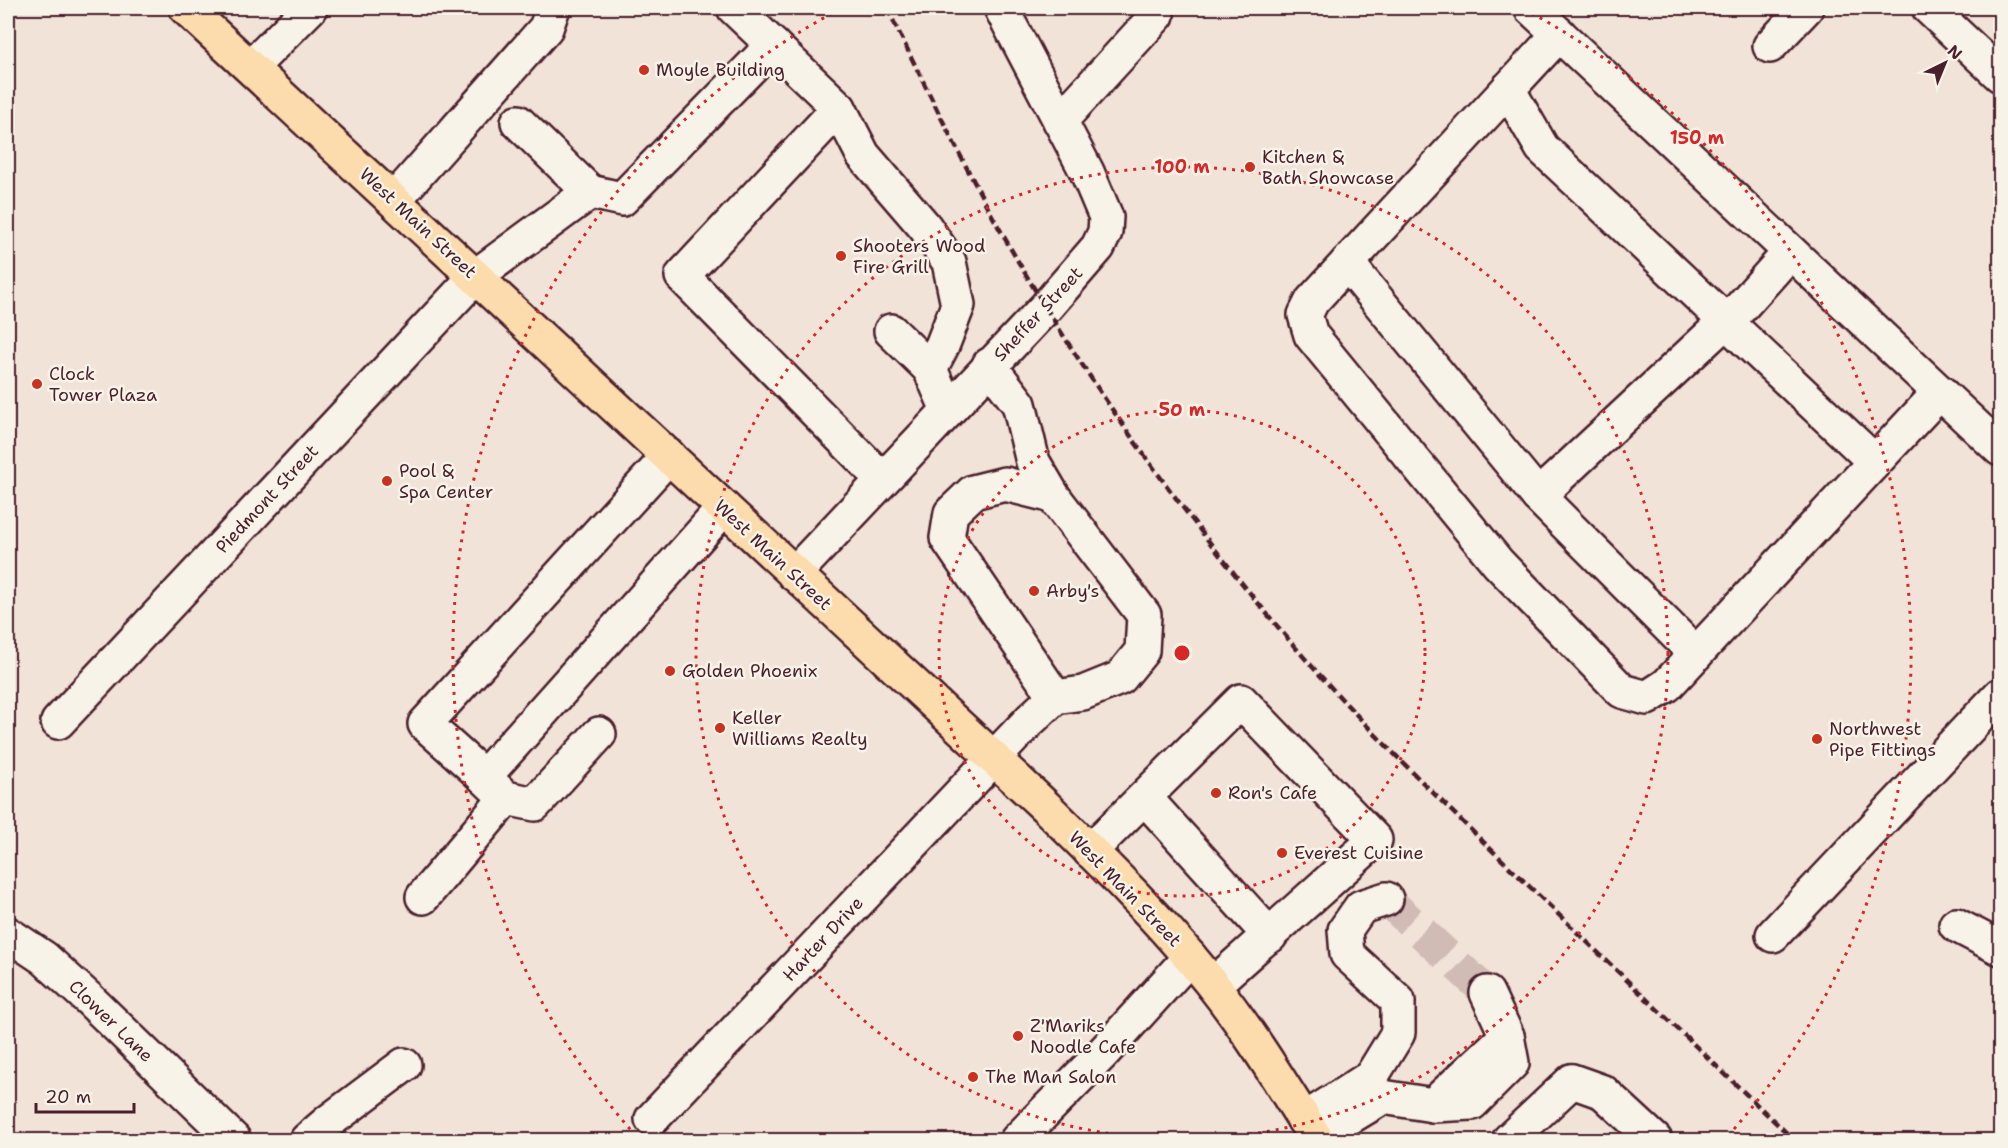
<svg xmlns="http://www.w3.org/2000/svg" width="2008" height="1148" viewBox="0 0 2008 1148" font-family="'Shantell Sans',sans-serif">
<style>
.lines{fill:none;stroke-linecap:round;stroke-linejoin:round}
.minor-tunnel{stroke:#d0bcb5;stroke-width:33;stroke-dasharray:33 16;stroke-linecap:butt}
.minor-casing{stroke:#4a1f2b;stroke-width:38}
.major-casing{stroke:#4a1f2b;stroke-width:38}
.minor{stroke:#f7f3e8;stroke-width:33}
.major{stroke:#fcdcac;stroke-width:33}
.rail{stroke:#4a1f2b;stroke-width:4.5;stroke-dasharray:9 4.5;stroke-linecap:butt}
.ring{fill:none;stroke:#d62828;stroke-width:3;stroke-dasharray:3 6}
.poi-dot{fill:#c8321e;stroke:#f7f3e8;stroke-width:2}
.labels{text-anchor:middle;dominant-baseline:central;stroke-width:5;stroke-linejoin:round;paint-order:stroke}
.poi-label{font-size:18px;fill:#4a1f2b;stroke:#f7f3e8;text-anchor:start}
.street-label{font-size:18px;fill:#4a1f2b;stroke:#f7f3e8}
.centre{fill:#d62828;stroke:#f7f3e8;stroke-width:3}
.ring-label{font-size:18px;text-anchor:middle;font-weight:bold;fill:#d62828;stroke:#f7f3e8;stroke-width:5;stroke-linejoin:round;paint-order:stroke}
</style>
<rect width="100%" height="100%" fill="#f1e3d7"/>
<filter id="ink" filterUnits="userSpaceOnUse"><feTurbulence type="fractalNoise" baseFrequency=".0167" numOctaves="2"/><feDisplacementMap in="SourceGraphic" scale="12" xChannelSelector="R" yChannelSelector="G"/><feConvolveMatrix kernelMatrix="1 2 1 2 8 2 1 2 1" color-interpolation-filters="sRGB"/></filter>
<g filter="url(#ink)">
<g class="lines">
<path class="minor-tunnel" d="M1386,899l101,94"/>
<defs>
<g id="minor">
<path d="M734,8l105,100 -157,168 200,203"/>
<path d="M1531,8l469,441"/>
<path d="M1929,8l71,67"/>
<path d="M1559,34l-247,267 -7,14 6,20 187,228 124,128 25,7 20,-13 273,-293"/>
<path d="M1770,46l36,-38"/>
<path d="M251,67l59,-59"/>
<path d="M1508,89l34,59 333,314"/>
<path d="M839,108l24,47 62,72 24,35 9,43 -16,41 -12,23 18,41"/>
<path d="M1060,121l97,-106 -5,-7"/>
<path d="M590,192l32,7 151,-154"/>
<path d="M394,200l152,-172 7,-20"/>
<path d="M1347,263l191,233 158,158"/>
<path d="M891,331l39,38"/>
<path d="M669,456l-244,268 59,53 240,-269"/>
<path d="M1053,496l-48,-12 -32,8 -22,21 -4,25 108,159"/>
<path d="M1538,496l203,-189 49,-55"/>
<path d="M794,574l252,-267 52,-60 7,-15 1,-15 -19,-45 -86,-164"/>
<path d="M58,722l418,-446 114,-84 -72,-70"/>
<path d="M484,777l22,21 29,6 64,-70"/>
<path d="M1145,798l125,138"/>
<path d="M1090,851l151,-150 134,139 -162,145"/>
<path d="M423,897l83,-99"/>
<path d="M1956,925l44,23"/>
<path d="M8,934l36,24 45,41 145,141"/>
<path d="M1773,935l227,-240"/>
<path d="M1433,1105l39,-2 40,-40 -5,-27"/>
<path d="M652,1119l378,-399 25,-23 28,-4 37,-15 22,-27 2,-36 -91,-119 -20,-34 -14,-58 -30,-39"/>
<path d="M1304,1120l67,-43 27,-44v-32l-51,-47 -2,-24 16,-23 25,-8"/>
<path d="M1335,1126l48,-29 50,8 74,-69 -20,-43"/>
<path d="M307,1140l21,-18 76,-57"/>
<path d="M1017,1140l85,-86 88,-97"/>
<path d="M1509,1140l63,-59 31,11 52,48"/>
</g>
<path id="major" d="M186,8l860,799c58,57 116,114 166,177 39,49 72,104 105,156"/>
</defs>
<use href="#minor" class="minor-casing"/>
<use href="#major" class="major-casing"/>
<use href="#minor" class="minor"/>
<use href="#major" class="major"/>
<path class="rail" d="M887,8c41,83 81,167 128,248 76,131 166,255 263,371 77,92 165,176 251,259 88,85 177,170 265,254"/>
</g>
</g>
<g class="ring">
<circle cx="1182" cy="653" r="243"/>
<circle cx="1182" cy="653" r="486"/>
<path d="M636 1136A729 729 0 0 1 840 9M1524 9A729 729 0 0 1 1728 1136"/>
</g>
<g class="poi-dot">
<circle cx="644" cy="70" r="6"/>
<circle cx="1250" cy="167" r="6"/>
<circle cx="841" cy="256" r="6"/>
<circle cx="37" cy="384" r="6"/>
<circle cx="387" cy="481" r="6"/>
<circle cx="1034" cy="591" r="6"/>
<circle cx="670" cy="671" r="6"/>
<circle cx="720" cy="728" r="6"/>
<circle cx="1817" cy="739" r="6"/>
<circle cx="1216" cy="793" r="6"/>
<circle cx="1282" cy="853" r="6"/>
<circle cx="1018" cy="1036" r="6"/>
<circle cx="973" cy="1077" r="6"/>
</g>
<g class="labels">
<g class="poi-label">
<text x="656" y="70">Moyle Building</text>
<text x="1262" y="157">Kitchen &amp;<tspan x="1262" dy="21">Bath Showcase</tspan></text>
<text x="853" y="246">Shooters Wood<tspan x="853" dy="21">Fire Grill</tspan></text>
<text x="49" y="374">Clock<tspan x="49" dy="21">Tower Plaza</tspan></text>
<text x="399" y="471">Pool &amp;<tspan x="399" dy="21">Spa Center</tspan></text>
<text x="1046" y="591">Arby's</text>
<text x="682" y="671">Golden Phoenix</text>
<text x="732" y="718">Keller<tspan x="732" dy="21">Williams Realty</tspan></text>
<text x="1829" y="729">Northwest<tspan x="1829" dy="21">Pipe Fittings</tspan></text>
<text x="1228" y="793">Ron's Cafe</text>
<text x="1294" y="853">Everest Cuisine</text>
<text x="1030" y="1026">Z'Mariks<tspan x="1030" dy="21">Noodle Cafe</tspan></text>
<text x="985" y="1077">The Man Salon</text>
</g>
<g class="street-label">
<text transform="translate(418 223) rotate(43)">West Main Street</text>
<text transform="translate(1038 314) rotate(-47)">Sheffer Street</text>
<text transform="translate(267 499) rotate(-47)">Piedmont Street</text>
<text transform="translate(773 555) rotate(43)">West Main Street</text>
<text transform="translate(1125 889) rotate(46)">West Main Street</text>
<text transform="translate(823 939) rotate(-47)">Harter Drive</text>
<text transform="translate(111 1021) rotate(44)">Clower Lane</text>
</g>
</g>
<circle cx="1182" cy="653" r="9" class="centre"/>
<g class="ring-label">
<text x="1697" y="144">150 m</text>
<text x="1182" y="173">100 m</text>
<text x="1182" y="416">50 m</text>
</g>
<rect width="2008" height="1148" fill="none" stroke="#f7f3e8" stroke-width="30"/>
<rect x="15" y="15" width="1978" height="1118" fill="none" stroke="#4a1f2b" stroke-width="2" filter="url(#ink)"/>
<g transform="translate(1945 63) rotate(43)" stroke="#f7f3e8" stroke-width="4.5" paint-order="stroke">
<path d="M0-4.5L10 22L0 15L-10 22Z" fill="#4a1f2b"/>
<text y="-9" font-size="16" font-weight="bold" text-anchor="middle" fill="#4a1f2b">N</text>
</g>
<path d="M36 1103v9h98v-9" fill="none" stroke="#4a1f2b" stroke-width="3"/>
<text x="45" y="1103" font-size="18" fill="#4a1f2b" stroke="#f7f3e8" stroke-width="4.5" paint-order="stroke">20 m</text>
</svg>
